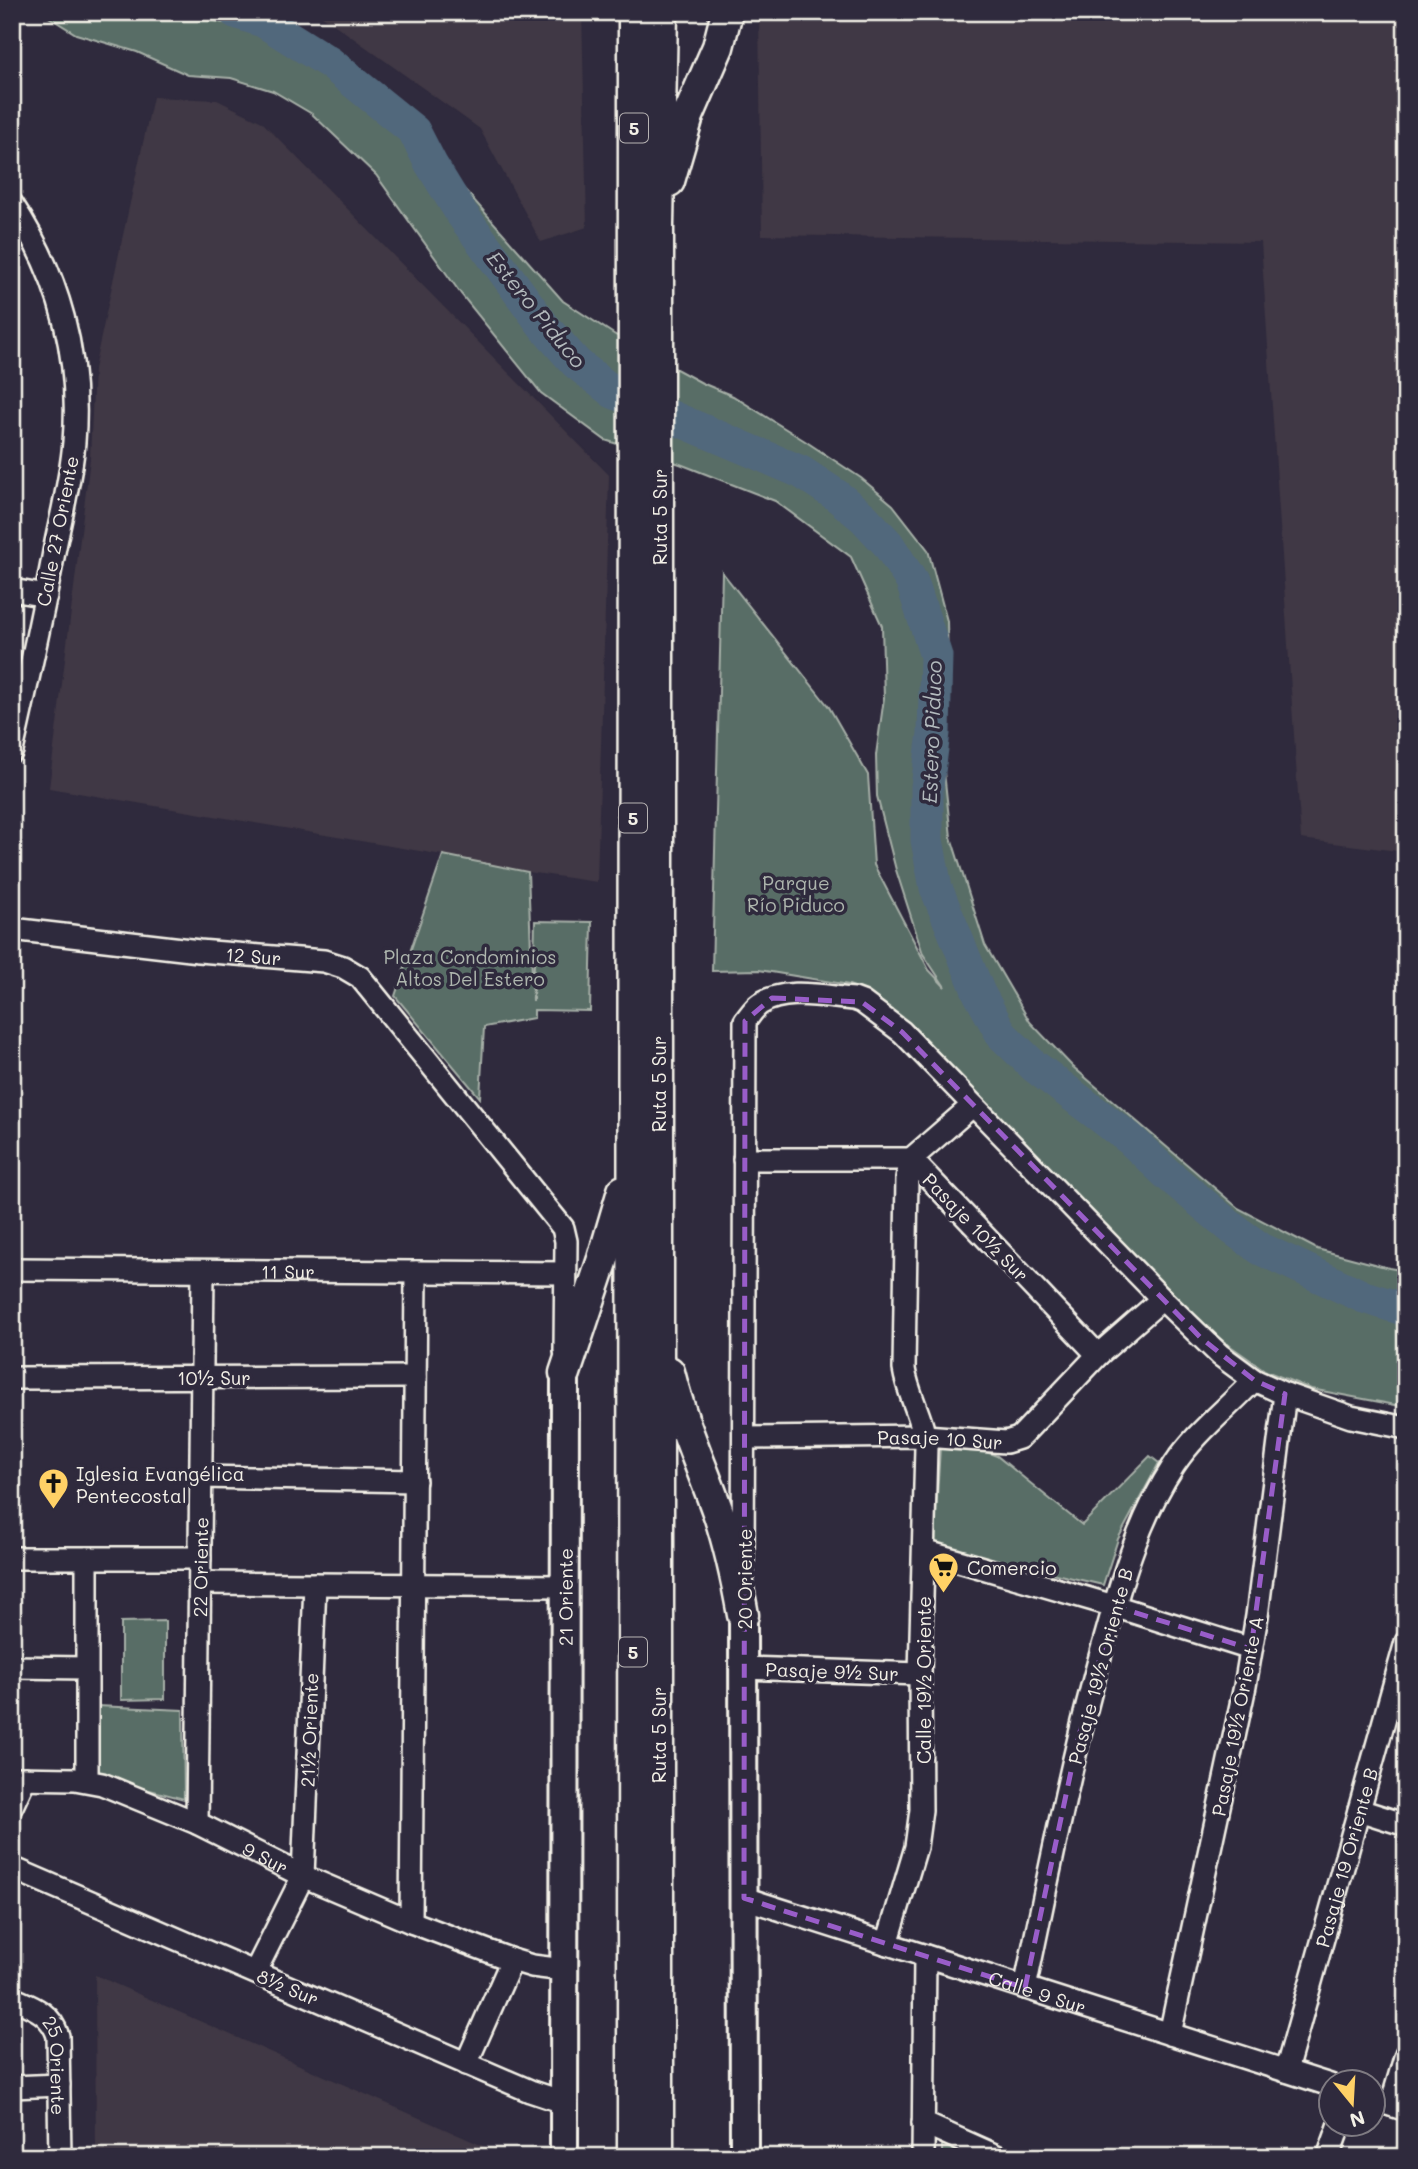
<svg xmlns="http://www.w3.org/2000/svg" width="1418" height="2169" viewBox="0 0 1418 2169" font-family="Mali,sans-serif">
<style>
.built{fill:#403844}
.green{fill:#596d66;stroke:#a6afa7;stroke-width:2}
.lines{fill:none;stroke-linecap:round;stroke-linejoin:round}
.river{stroke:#51677c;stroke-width:33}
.minor-casing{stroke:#f4f1e8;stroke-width:26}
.major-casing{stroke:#f4f1e8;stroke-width:32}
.highway-casing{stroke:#f4f1e8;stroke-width:35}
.minor{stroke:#2f2a3d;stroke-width:21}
.major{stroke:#2f2a3d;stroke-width:26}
.highway{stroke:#2f2a3d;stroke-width:30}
.marked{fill:none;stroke:#995dc9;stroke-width:5;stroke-dasharray:14 9;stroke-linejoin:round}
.labels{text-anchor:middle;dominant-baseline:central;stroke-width:7;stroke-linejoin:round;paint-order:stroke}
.shield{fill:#2f2a3d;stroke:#b9b5b5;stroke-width:2}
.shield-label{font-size:18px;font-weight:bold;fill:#f4f1e8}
.street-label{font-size:19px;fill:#f4f1e8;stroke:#2f2a3d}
.park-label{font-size:19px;fill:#aeb6ae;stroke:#2f2a3d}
.poi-label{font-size:19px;fill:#f4f1e8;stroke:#2f2a3d;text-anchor:start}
.water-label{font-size:21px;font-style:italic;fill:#b3babd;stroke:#2f2a3d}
</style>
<rect width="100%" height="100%" fill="#2f2a3d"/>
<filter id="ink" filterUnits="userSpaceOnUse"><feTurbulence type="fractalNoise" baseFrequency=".0143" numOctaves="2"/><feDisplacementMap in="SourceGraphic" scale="14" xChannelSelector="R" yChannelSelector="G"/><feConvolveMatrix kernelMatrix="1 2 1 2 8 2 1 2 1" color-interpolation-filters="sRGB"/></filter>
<g filter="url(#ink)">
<g class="built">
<path d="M317,12h265l5,215 -46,15 -61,-113z"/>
<path d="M759,12h647v840l-105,-13 -40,-597 -499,-7z"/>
<path d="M153,97l64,3 45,22 347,353 -12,407 -69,-10 -85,-17 -394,-67 41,-329 4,-90z"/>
<path d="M95,1975l413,182h-412z"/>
</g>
<g class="green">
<path d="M41,12h143l17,6 74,16 33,13 74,49 181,205 63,41 76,41 31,13 72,45 56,37 32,27 35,45 19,71 1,44 -6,88 9,84 34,108 45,77 42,44 166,142 79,41 72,19 17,3v136l-95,-18 -45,-18 -97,-68 -256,-270 -46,-41 -18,-7 -90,-15 -47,1 10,-399 107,135 39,68 6,90 55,105 16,17 -22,-33 -27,-84 -19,-74 -1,-41 8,-57 -2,-72 -31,-69 -76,-56 -95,-37 -75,-24 -64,-47 -80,-99 -85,-119 -64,-61 -39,-23 -42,-13 -43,-3 -51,-23 -61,-18z"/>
<path d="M443,855l85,17 5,129 2,-80 57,1 -2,89 -56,-1v8l-50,9 -4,71 -85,-102z"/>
<path d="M964,1444l33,12 85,69 68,-69 9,7 -41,76 -15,46 -169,-39 6,-99z"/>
<path d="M165,1621v78l-44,1v-78z"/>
<path d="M97,1706l86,4 1,89 -88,-23z"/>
<path d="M942,2136l49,21h-49z"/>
</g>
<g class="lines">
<path class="river" d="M235,12l28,9 67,42 84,68 17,33 30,49 85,116 30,34 37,29 188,80 35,23 28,23 24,26 24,38 24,74 -2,77 -7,54v53l9,48 43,105 23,42 32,31 96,73 36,34 67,56 28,20 103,48 42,13"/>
<defs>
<g id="minor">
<path d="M12,204c47,71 69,152 62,238 -3,37 -13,74 -20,110 -12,66 -27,132 -42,199"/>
<path d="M12,590l34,6"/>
<path id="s1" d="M12,929l187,22 125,10 19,6 17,10 203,251 3,13 -1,110"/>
<path d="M744,1159h167l187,196"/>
<path id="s2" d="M12,1269l553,4"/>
<path d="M12,1378l403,-1"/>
<path id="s3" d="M744,1438l181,-2 81,6 13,-4 5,-5 74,-78 64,-56"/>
<path d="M201,1477l214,4"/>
<path d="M924,1551l190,55 137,43"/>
<path d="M12,1558h188"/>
<path d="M743,1574l2,-553c5,-6 9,-13 15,-17 25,-17 66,-7 94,-5l8,3 40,30 260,267 58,56 34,25 31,14 66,23 55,11"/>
<path d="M200,1583l364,3"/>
<path d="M12,1667l73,1"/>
<path d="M743,1668l177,6"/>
<path id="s4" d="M12,1778l63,1 27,5 95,39 106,53 108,46 101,38 20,6 32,4"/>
<path d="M87,1780v-222"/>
<path d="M12,1806l13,-28"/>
<path d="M1359,1810l47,15"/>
<path id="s5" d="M197,1823l6,-552"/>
<path d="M12,1868l518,223 30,10 3,4"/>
<path id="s6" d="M744,1898l586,187"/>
<path d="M411,1922l5,-650"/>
<path d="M887,1944l29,-97 5,-37 -1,-136 6,-227c-2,-28 -18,-51 -22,-78l3,-191 4,-19 61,-53"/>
<path d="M255,1972l48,-96 12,-292"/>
<path d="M1025,1988c25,-119 48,-239 82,-356 16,-58 34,-117 67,-167 22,-33 53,-56 80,-85"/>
<path id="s7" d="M12,1998c21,9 39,15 46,38l2,121"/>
<path d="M1170,2034l75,-348 12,-70 28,-222"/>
<path d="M466,2064l46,-104"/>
<path id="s8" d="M1286,2071l120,-429"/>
<path d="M12,2087l47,-2"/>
<path d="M1372,2099l34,11"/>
<path d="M1391,2105l15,-51"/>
<path d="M923,2123l76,34"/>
<path d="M923,2157l2,-201"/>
<path d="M1328,2157l12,-33"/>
</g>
<g id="major">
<path d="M743,1615l1,542"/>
<path id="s9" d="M564,2157l1,-784"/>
</g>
<g id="highway">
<path d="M669,181l19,-65 30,-69 9,-35"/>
<path d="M669,1372c12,49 33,95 50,143 11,33 18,66 24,100"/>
<path d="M565,1373l38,-114 20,-68"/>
<path d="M633,2157l1,-2145"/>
<path d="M658,2157v-1932l4,-213"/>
</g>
</defs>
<use href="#minor" class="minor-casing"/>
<use href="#major" class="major-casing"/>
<use href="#highway" class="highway-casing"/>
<use href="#minor" class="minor"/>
<use href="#major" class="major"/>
<use href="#highway" class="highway"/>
</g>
</g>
<path class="marked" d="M772,998l90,4 40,30 299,306 53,42 31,14 -34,255 -137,-43 -37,137 -52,245 -281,-90 1,-877z"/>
<defs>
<symbol id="church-pin" viewBox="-11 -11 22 30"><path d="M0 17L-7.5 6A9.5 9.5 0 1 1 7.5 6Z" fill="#ffd166" stroke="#2f2a3d"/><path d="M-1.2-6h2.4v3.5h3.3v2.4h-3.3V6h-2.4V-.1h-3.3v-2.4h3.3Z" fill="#111"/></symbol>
<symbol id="supermarket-pin" viewBox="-11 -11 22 30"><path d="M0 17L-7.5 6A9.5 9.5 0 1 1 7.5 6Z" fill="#ffd166" stroke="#2f2a3d"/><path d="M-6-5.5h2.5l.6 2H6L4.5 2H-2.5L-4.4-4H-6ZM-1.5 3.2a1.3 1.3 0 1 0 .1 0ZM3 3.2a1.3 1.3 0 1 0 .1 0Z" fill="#111"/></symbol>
</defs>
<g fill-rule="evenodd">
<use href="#church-pin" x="36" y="1466" width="35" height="47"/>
<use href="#supermarket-pin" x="926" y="1550" width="35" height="47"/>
</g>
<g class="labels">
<g class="shield">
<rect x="620" y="113.5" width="28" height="29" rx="5"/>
<rect x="619" y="803.5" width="28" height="29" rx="5"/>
<rect x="619" y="1637.5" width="28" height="29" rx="5"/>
</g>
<g class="shield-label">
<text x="634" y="128">5</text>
<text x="633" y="818">5</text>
<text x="633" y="1652">5</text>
</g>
<g class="street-label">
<text transform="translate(659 517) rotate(-90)">Ruta 5 Sur</text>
<text transform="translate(57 531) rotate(-79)">Calle 27 Oriente</text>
<text stroke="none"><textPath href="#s1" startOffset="243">12 Sur</textPath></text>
<text transform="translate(658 1084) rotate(-90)">Ruta 5 Sur</text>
<text transform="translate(976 1227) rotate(46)">Pasaje 10½ Sur</text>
<text stroke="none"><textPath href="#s2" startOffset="276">11 Sur</textPath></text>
<text x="214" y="1377">10½ Sur</text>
<text stroke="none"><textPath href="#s3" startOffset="196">Pasaje 10 Sur</textPath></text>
<text stroke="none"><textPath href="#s5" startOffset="256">22 Oriente</textPath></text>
<text transform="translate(744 1579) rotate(-90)">20 Oriente</text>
<text stroke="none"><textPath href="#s9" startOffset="560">21 Oriente</textPath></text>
<text transform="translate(1100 1666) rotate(-75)">Pasaje 19½ Oriente B</text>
<text transform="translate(832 1671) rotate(2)">Pasaje 9½ Sur</text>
<text transform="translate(923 1680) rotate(-90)">Calle 19½ Oriente</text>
<text transform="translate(1237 1716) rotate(-79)">Pasaje 19½ Oriente A</text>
<text transform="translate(309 1730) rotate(-88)">21½ Oriente</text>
<text transform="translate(658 1735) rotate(-90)">Ruta 5 Sur</text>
<text stroke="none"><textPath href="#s4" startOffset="270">9 Sur</textPath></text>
<text stroke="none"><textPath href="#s8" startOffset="222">Pasaje 19 Oriente B</textPath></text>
<text transform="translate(288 1987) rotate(23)">8½ Sur</text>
<text stroke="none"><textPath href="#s6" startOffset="308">Calle 9 Sur</textPath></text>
<text stroke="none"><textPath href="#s7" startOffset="91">25 Oriente</textPath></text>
</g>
<g class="park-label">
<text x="796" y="882">Parque<tspan x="796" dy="22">Río Piduco</tspan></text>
<text x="470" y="956">Plaza Condominios<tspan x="470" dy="22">Altos Del Estero</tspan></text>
</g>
<g class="poi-label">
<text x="76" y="1473">Iglesia Evangélica<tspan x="76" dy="22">Pentecostal</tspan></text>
<text x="967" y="1567">Comercio</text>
</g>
<g class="water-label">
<text transform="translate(537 309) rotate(51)">Estero Piduco</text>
<text transform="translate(931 732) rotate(-88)">Estero Piduco</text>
</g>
</g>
<rect width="1418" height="2169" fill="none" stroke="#2f2a3d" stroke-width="42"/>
<rect x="21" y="21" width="1376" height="2127" fill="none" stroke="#f4f1e8" stroke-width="2.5" filter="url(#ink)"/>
<g transform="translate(1352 2103) rotate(162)"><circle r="33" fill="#2f2a3d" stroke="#7e7a81" stroke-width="2"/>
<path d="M0-5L12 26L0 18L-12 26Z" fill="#ffd166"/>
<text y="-10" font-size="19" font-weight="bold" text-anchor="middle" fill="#f4f1e8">N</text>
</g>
</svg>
